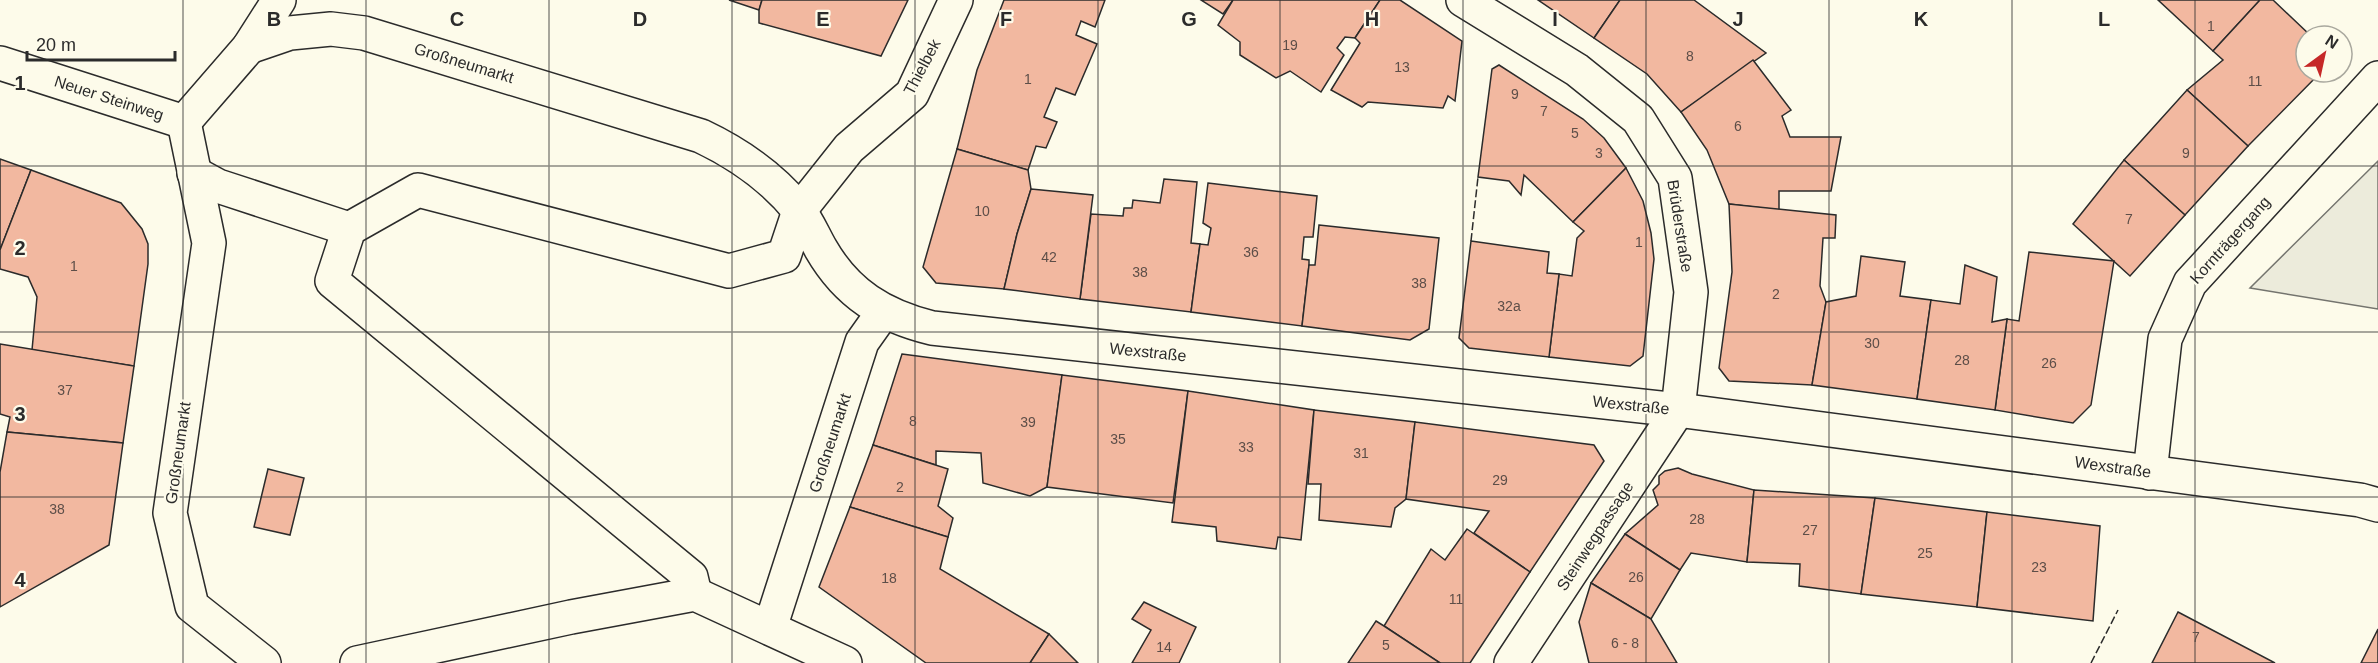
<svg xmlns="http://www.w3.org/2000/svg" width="2378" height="663" viewBox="0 0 2378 663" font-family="Helvetica,sans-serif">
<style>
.green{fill:#ecebdb;stroke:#74746e;stroke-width:1.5}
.building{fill:#f2b8a0;stroke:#2b2b2b;stroke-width:1.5}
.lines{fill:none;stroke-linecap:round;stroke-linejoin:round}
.street-casing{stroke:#2b2b2b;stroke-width:36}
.street{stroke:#fdfbea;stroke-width:33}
.fence{stroke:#2b2b2b;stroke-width:1.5;stroke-dasharray:8 3;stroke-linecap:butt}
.grid{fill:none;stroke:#2b2b2b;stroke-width:1.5;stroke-opacity:0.55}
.labels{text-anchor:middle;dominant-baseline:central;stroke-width:4.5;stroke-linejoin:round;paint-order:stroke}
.number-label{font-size:14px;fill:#5d4e48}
.street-label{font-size:16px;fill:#2b2b2b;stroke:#fdfbea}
.grid-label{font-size:20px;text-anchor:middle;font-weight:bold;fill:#2b2b2b;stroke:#fdfbea;stroke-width:4.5;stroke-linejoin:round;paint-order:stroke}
</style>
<rect width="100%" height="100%" fill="#fdfbea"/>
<path class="green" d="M2378,161v148l-128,-21z"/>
<g class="building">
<path d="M729,0h33l-3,10z"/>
<path d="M762,0h146l-27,56 -122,-33v-13z"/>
<path d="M1004,0h101l-10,27 -14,-6 -5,14 21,9 -22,51 -19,-7 -12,29 13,5 -11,26 -10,-2 -8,24 -71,-21 20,-79z"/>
<path d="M1201,0h32l-10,14z"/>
<path d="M1233,0h147l-25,38 -10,-1 -8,11 7,7 -23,37 -31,-21 -14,7 -36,-23v-13l-22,-17z"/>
<path d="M1380,0h20l62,41 -7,60 -7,-5 -5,12 -75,-6 -6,5 -31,-17 29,-47 -5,-5z"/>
<path d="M1538,0h82l-26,38z"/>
<path d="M1620,0h74l72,53 -85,59 -34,-38 -53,-36z"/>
<path d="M2158,0h102l-47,51z"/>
<path d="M2260,0h13l38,36h-5v36h15l-73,74 -61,-56 36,-30 -10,-9z"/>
<path d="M1753,60l38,50 -9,6 8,21h51l-10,54h-52v19l-50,-6 -22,-54 -26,-38z"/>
<path d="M1499,65l84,54 21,19 22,30 -53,54 -49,-47 -3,20 -12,-14 -31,-4 14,-108z"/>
<path d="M2187,90l61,56 -63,69 -61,-55z"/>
<path d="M957,149l71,21 3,19 -14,45 -13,55 -68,-6 -13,-16z"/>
<path d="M0,159l31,11 -31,80z"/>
<path d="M2124,160l61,55 -55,61 -57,-52z"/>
<path d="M1626,168l17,33 8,32 3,26 -11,97 -13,10 -81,-9 10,-83 13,2 5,-38 7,-7 -11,-9z"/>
<path d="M31,170l90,33 21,26 6,15v20l-14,102 -102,-16 5,-53 -9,-20 -28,-8v-19z"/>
<path d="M1164,179l33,3 -6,61 9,1 -9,68 -111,-13 11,-85 32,2 1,-8h8l1,-8 27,3z"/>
<path d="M1208,183l109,13 -4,41h-9l-2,22 7,1v5l-7,61 -111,-14 9,-68 8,1 3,-17 -8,-5z"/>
<path d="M1031,189l62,6 -13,104 -76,-10 13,-55z"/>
<path d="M1729,204l107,11 -1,23h-12l-3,48 6,16 -14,83 -83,-4 -10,-13 13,-96z"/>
<path d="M1319,225l120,13 -10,91 -19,11 -108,-14 7,-61h6z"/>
<path d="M1471,241l78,11 -2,21 12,1 -10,83 -80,-9 -10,-10z"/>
<path d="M2029,252l85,9 -23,144 -18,18 -78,-13 12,-91 12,2z"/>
<path d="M1861,256l44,6 -5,34 31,4 -14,99 -105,-14 14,-83 30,-6z"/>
<path d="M1965,265l32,12 -5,45 15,-3 -12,91 -78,-11 14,-99 29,4z"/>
<path d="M0,344l134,22 -11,77 -116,-11 3,-15 -10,-3z"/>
<path d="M902,354l160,21 -15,112 -17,9 -47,-13 -2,-30 -45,-2v14l-63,-20z"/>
<path d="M1062,375l126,16 -15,112 -126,-16z"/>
<path d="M1188,391l126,19 -13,130 -23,-3 -2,12 -59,-8 -1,-14 -44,-5z"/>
<path d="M1314,410l101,12 -9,77 -11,9 -4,19 -72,-7 2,-36h-13z"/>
<path d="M1415,422l179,23 10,16 -74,111 -56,-39 15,-22 -83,-12z"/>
<path d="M7,432l116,11 -14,102 -109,62v-135z"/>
<path d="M873,445l75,24 -10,37 15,12 -5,19 -98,-30z"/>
<path d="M1678,468l14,6 62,16 -7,72 -56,-9 -11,17 -55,-36 33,-29 -5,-15 6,-6v-8l6,-5z"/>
<path d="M268,469l36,9 -14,57 -36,-8z"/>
<path d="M1754,490l121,8 -14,96 -62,-8 1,-22 -53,-2z"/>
<path d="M1875,498l112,14 -10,95 -116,-13z"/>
<path d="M850,507l98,30 -8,32 109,65 -19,29h-104l-107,-76z"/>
<path d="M1987,512l113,14 -7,95 -116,-14z"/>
<path d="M1467,529l63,43 -60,91h-30l-56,-37 47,-77 14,11z"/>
<path d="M1625,534l55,36 -29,49 -60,-36z"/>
<path d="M1591,583l60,36 26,44h-88l-10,-41z"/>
<path d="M1144,602l52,25 -17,36h-47l19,-33 -19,-11z"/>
<path d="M2178,612l97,51h-123z"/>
<path d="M1376,621l8,5 56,37h-92z"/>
<path d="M2378,629v34h-17z"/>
<path d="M1049,634l29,29h-48z"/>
</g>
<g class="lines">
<defs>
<g id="street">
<path d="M1463,0l114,70 61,49 37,59 16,114 -13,118 -167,253"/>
<path d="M249,47l41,-14 41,-4 33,4 337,103c38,18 70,40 97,73 10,13 15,26 23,40 26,45 62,67 111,79l746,82 682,90 18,5"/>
<path d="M0,63l184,59"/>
<path d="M184,122l25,121 -39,270 22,93 72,57"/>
<path d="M184,122l65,-75 30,-47"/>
<path d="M194,173l24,13 131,43"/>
<path d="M2150,473l15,-134 25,-56 188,-205"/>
<path d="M695,594l-4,-17 -359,-296 17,-52 69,-39 311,81 55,-15 15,-45 50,-63 63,-54 44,-94"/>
<path d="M770,628l92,-286 22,-31"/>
<path d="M357,663l214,-46 124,-23 150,69"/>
</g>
</defs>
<use href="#street" class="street-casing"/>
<use href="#street" class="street"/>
<g class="fence">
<path d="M1471,241l7,-64"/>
<path d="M2091,663l27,-53"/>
</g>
</g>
<path class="grid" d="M183,0v663M366,0v663M549,0v663M732,0v663M915,0v663M1098,0v663M1280,0v663M1463,0v663M1646,0v663M1829,0v663M2012,0v663M2195,0v663M0,166h2378M0,332h2378M0,497h2378"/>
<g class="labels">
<g class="number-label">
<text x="2211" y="26">1</text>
<text x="1290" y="45">19</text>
<text x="1690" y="56">8</text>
<text x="1402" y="67">13</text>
<text x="1028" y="79">1</text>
<text x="2255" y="81">11</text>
<text x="1515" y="94">9</text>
<text x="1544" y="111">7</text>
<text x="1738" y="126">6</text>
<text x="1575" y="133">5</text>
<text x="1599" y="153">3</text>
<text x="2186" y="153">9</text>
<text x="982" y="211">10</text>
<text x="2129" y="219">7</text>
<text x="1639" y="242">1</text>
<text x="1251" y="252">36</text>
<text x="1049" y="257">42</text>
<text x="74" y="266">1</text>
<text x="1140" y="272">38</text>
<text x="1419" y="283">38</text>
<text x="1776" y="294">2</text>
<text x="1509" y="306">32a</text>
<text x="1872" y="343">30</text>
<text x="1962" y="360">28</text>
<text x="2049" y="363">26</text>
<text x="65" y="390">37</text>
<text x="913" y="421">8</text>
<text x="1028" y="422">39</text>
<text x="1118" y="439">35</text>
<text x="1246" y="447">33</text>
<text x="1361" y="453">31</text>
<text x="1500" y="480">29</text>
<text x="900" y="487">2</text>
<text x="57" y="509">38</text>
<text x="1697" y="519">28</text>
<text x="1810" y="530">27</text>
<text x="1925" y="553">25</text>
<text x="2039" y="567">23</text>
<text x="1636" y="577">26</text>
<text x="889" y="578">18</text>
<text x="1456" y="599">11</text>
<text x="2196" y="637">7</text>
<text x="1625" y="643">6 - 8</text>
<text x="1386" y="645">5</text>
<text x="1164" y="647">14</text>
</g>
<g class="street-label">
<text transform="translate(464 63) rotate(17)">Großneumarkt</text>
<text transform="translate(922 67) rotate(-62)">Thielbek</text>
<text transform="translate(109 98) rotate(18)">Neuer Steinweg</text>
<text transform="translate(1680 226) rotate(81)">Brüderstraße</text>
<text transform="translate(2230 240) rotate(-48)">Kornträgergang</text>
<text transform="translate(1148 352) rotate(6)">Wexstraße</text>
<text transform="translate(1631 405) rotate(6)">Wexstraße</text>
<text transform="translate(830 443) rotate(-72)">Großneumarkt</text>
<text transform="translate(178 453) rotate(-82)">Großneumarkt</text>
<text transform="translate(2113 467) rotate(8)">Wexstraße</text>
<text transform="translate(1595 536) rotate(-57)">Steinwegpassage</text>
</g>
</g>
<g class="grid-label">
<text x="274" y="26">B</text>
<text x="457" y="26">C</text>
<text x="640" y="26">D</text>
<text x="823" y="26">E</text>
<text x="1006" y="26">F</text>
<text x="1189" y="26">G</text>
<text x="1372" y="26">H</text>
<text x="1555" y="26">I</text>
<text x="1738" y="26">J</text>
<text x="1921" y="26">K</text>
<text x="2104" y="26">L</text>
<text x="20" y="90">1</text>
<text x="20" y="255">2</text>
<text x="20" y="421">3</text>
<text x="20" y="587">4</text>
</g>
<g transform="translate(2324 54) rotate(33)"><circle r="28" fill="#fdfbea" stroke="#a9a89e" stroke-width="1.5"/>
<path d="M0-4.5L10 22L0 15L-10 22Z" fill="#c62828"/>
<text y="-9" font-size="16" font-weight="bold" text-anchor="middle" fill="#2b2b2b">N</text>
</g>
<path d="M27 51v9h148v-9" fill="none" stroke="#2b2b2b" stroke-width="3"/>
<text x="36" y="51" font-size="18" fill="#2b2b2b" stroke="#fdfbea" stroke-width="4.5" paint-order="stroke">20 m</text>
</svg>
